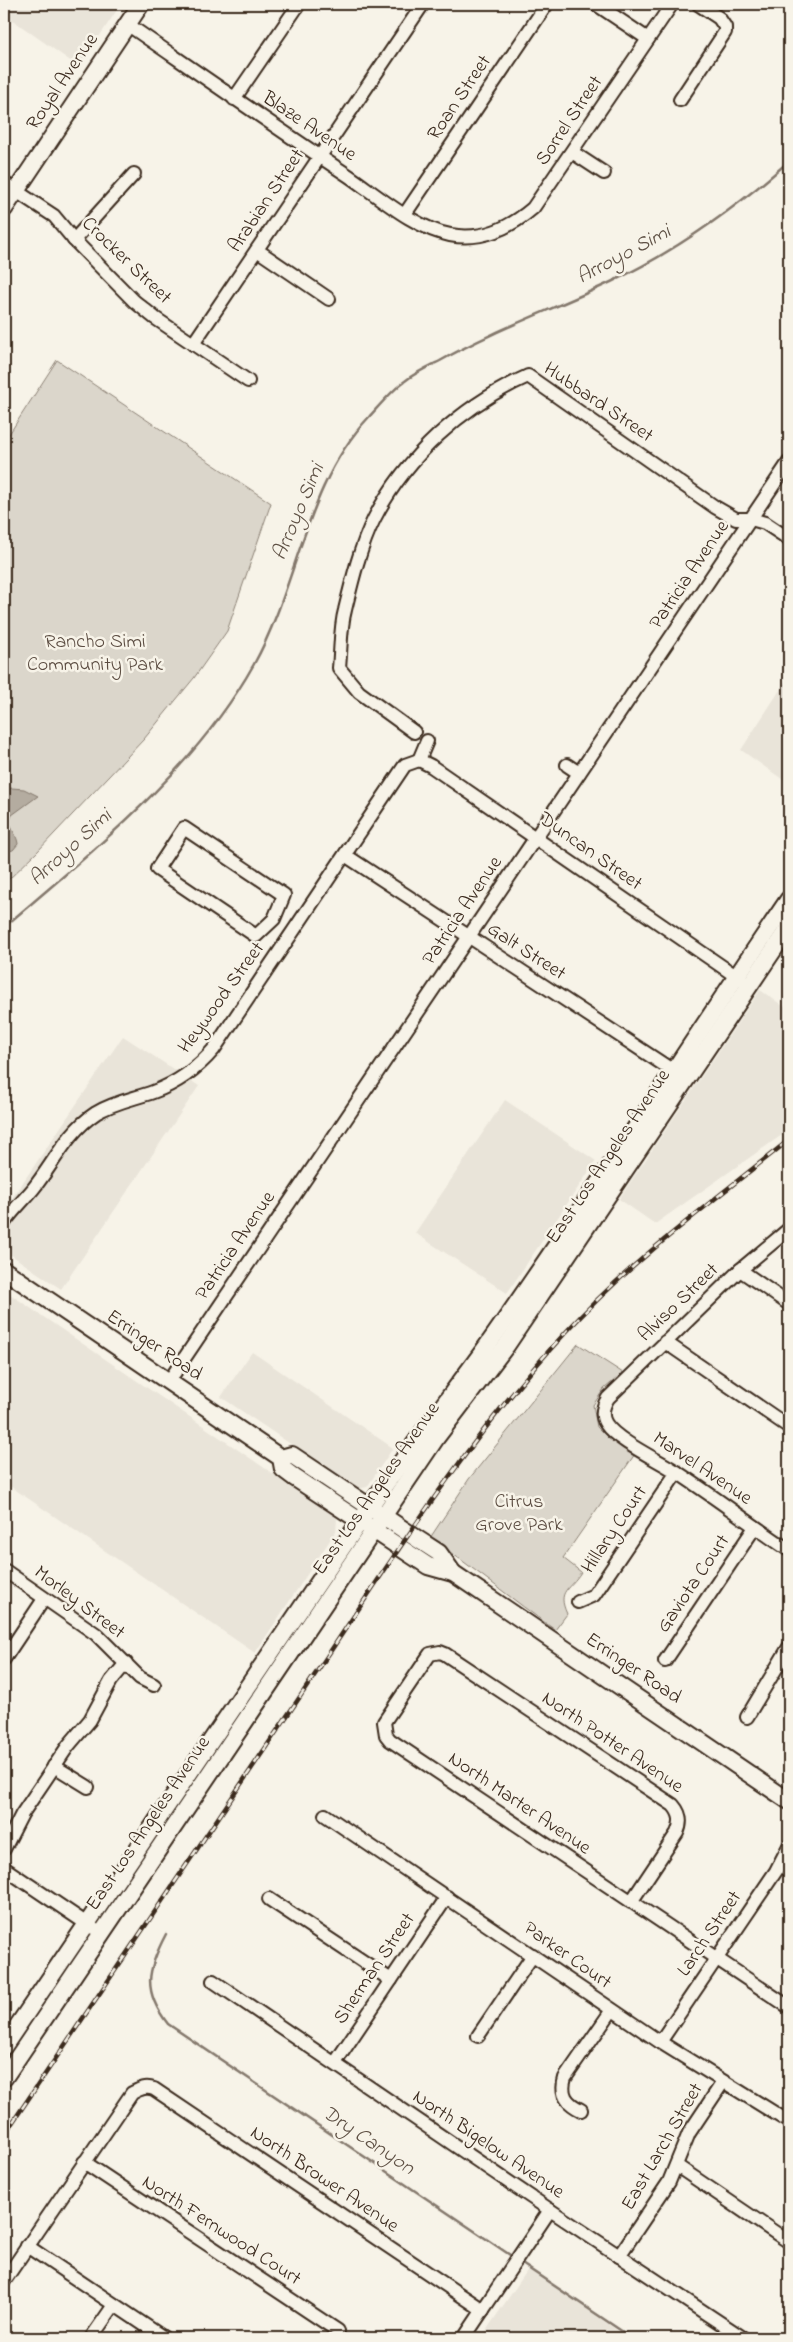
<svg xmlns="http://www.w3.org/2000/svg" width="793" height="2342" viewBox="0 0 793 2342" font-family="'Indie Flower',sans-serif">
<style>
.built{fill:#e9e4d9}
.green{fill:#dbd6cb;stroke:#8b8074}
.water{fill:#b4aca0;stroke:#84786c}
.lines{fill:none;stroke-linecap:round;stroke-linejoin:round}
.stream{stroke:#84786c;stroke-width:2.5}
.minor-casing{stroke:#3b2a1e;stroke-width:16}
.major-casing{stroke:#3b2a1e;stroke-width:20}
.minor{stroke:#f7f3e8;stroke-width:12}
.major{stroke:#f7f3e8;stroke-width:16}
.rail-casing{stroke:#3b2a1e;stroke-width:4.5}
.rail{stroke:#f7f3e8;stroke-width:2.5;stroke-dasharray:8;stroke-linecap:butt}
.labels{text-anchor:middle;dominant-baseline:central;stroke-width:5;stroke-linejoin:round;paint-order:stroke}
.street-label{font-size:20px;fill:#3b2a1e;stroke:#f7f3e8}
.park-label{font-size:20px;fill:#5b4c41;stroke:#f7f3e8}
.water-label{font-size:21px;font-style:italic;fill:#5f5145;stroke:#f7f3e8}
</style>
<rect width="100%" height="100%" fill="#f7f3e8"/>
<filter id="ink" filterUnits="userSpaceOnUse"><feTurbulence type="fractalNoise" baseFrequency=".02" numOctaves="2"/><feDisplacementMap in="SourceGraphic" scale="10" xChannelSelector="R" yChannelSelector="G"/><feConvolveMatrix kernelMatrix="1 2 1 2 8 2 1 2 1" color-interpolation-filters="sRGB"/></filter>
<g filter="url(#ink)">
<g class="built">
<path d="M4,4h117l-42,63 -75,-53z"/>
<path d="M789,676v108l-48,-34z"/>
<path d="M760,990l29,20v120l-134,94 -36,-25z"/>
<path d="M123,1036l76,50 -138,203 -57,-39v-40z"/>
<path d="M505,1100l91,61 -89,132 -92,-60z"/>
<path d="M4,1290l328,224 5,5 -1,12 -81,122 -251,-171z"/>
<path d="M252,1352l141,96 -26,39 -10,2 -136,-92z"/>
<path d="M529,2268l99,70h-147z"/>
</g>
<g class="green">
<path d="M57,360l214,143 -44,128 -33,47 -50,61 -107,113 -33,32v-442z"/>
<path d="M578,1344l45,29 -19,16 -11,16 4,22 11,11 27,16 -72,104 18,14c-11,18 -25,18 -14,42l-12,16c-42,-30 -82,-63 -125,-92l39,-59z"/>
</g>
<path class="water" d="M12,788l12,1 14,7 -26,19c-6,11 5,18 6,29l-5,6 -9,2v-62z"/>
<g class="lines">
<g class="stream">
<path d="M4,927c91,-78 191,-157 250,-263 44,-79 51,-179 115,-247 11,-12 23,-27 36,-36 10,-8 23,-14 35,-20 54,-31 114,-52 171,-79 65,-31 124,-73 178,-121"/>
<path d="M166,1934c-19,36 -24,57 2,90l345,233"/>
<path d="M519,2262l113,76"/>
</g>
<defs>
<g id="minor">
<path d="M596,4l52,35"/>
<path d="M127,24c74,51 147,102 222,152 29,20 67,53 101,59 31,6 60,-7 83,-27l139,-204"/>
<path d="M234,99l65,-95"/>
<path d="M680,100l45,-68v-5l-6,-9 -21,-14"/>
<path d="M572,152l32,21"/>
<path d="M4,183l50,33 20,24 60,61 21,17 93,63"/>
<path d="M405,214l142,-210"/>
<path d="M74,240l60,-66"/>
<path d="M257,250l72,49"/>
<path d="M193,344l230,-340"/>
<path d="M414,732l-55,-40 -20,-24c2,-19 1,-40 6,-58 7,-29 15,-63 29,-91 32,-63 89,-114 154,-143l187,131 21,12h15l14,4 24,16"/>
<path d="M419,760l8,-19"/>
<path d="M567,765l12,8"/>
<path d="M184,828l100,67 -10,24 -18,17 -99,-67z"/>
<path d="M345,855l336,221"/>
<path d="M4,1223c8,-12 20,-23 29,-34 21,-26 34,-57 63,-76 18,-11 37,-14 57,-21 25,-9 44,-23 61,-43l191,-284 14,-5 12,6 312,215"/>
<path d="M789,1229l-49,41 -132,128c-5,8 -8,17 -2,26 10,16 52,36 69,47 39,25 76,54 114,79"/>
<path d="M740,1270l49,34"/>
<path d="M665,1342l124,85"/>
<path d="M169,1381l620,-919"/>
<path d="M4,1570l92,64 44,44 14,7"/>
<path d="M578,1602l16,-7 83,-123"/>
<path d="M4,1659l40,-60"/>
<path d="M665,1661l90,-134"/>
<path d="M747,1717l42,-70"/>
<path d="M54,1766l34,21"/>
<path d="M325,1815l335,227 129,80"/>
<path d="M4,1849l18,-35 46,-68 22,-26 21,-39 15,-18"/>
<path d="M4,1868l89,60"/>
<path d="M269,1899l122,81"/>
<path d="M631,1902l46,-69c5,-11 4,-19 -4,-28l-228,-151 -5,-2 -10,2 -46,68 2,13 4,5 399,267"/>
<path d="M213,1981l337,229 193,128"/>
<path d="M478,2036l55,-81"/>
<path d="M660,2042l116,-171 13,-25"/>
<path d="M335,2063l112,-166"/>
<path d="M581,2110c-15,-7 -21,-16 -16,-32l47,-68"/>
<path d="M84,2162l254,169"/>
<path d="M677,2166l112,76"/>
<path d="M27,2246l137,92"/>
<path d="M619,2256l50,-74 20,-49 34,-51"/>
<path d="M4,2281l128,-188c8,-4 13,-7 22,-4l329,221"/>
<path d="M91,2338l23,-33"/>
<path d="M464,2338l86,-128"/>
</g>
<g id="major">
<path d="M4,209l137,-205"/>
<path d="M4,1270l277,188 2,11 12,9 133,88 25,7 336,228"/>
<path d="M281,1458l11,-3 127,85 20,13 14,20"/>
<path d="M4,2046l378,-557c34,-48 70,-95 105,-143 104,-147 201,-299 302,-447"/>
<path d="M4,2078l432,-640 70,-92 283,-419"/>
</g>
</defs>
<use href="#minor" class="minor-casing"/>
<use href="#major" class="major-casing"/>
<use href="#minor" class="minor"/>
<use href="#major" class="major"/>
<defs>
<path id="rail" d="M4,2135c104,-154 208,-308 312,-462 78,-117 154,-237 250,-341 66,-72 147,-131 223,-192"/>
</defs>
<use href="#rail" class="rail-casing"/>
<use href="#rail" class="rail"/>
</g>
</g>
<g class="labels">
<g class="street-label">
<text transform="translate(63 82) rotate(-56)">Royal Avenue</text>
<text transform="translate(460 98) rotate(-56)">Roan Street</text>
<text transform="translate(570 121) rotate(-56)">Sorrel Street</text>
<text transform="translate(309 127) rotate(34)">Blaze Avenue</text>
<text transform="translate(267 201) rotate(-56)">Arabian Street</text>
<text transform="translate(126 261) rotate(44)">Crocker Street</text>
<text transform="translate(598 403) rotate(34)">Hubbard Street</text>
<text transform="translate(690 575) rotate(-56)">Patricia Avenue</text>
<text transform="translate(590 852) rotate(35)">Duncan Street</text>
<text transform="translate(463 911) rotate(-56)">Patricia Avenue</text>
<text transform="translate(526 952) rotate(33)">Galt Street</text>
<text transform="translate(222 998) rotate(-54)">Heywood Street</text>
<text transform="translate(609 1157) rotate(-56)">East Los Angeles Avenue</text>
<text transform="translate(236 1246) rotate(-56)">Patricia Avenue</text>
<text transform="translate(679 1303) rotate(-44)">Alviso Street</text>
<text transform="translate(154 1346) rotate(34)">Erringer Road</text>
<text transform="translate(702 1469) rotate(34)">Marvel Avenue</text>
<text transform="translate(377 1489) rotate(-55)">East Los Angeles Avenue</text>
<text transform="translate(615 1530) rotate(-56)">Hillary Court</text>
<text transform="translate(694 1584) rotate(-56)">Gaviota Court</text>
<text transform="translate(79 1603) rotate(37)">Morley Street</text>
<text transform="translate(633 1669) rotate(34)">Erringer Road</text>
<text transform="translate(612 1743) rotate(34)">North Potter Avenue</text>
<text transform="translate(519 1804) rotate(34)">North Marter Avenue</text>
<text transform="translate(149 1824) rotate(-56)">East Los Angeles Avenue</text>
<text transform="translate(710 1934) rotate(-56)">Larch Street</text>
<text transform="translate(567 1956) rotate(35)">Parker Court</text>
<text transform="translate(375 1969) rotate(-56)">Sherman Street</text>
<text transform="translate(488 2145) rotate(34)">North Bigelow Avenue</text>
<text transform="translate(663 2147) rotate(-60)">East Larch Street</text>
<text transform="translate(324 2180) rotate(34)">North Brower Avenue</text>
<text transform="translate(221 2231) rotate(33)">North Fernwood Court</text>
</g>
<g class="park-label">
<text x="95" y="642">Rancho Simi<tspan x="95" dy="23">Community Park</tspan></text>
<text x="519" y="1502">Citrus<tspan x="519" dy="23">Grove Park</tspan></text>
</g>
<g class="water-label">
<text transform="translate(624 255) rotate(-28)">Arroyo Simi</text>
<text transform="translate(299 512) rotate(-67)">Arroyo Simi</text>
<text transform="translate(71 848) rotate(-42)">Arroyo Simi</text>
<text transform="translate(368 2141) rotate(34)">Dry Canyon</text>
</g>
</g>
<rect width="793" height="2342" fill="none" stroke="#f7f3e8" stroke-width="20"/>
<rect x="10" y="10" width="773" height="2322" fill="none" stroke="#3b2a1e" stroke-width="2" filter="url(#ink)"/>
</svg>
